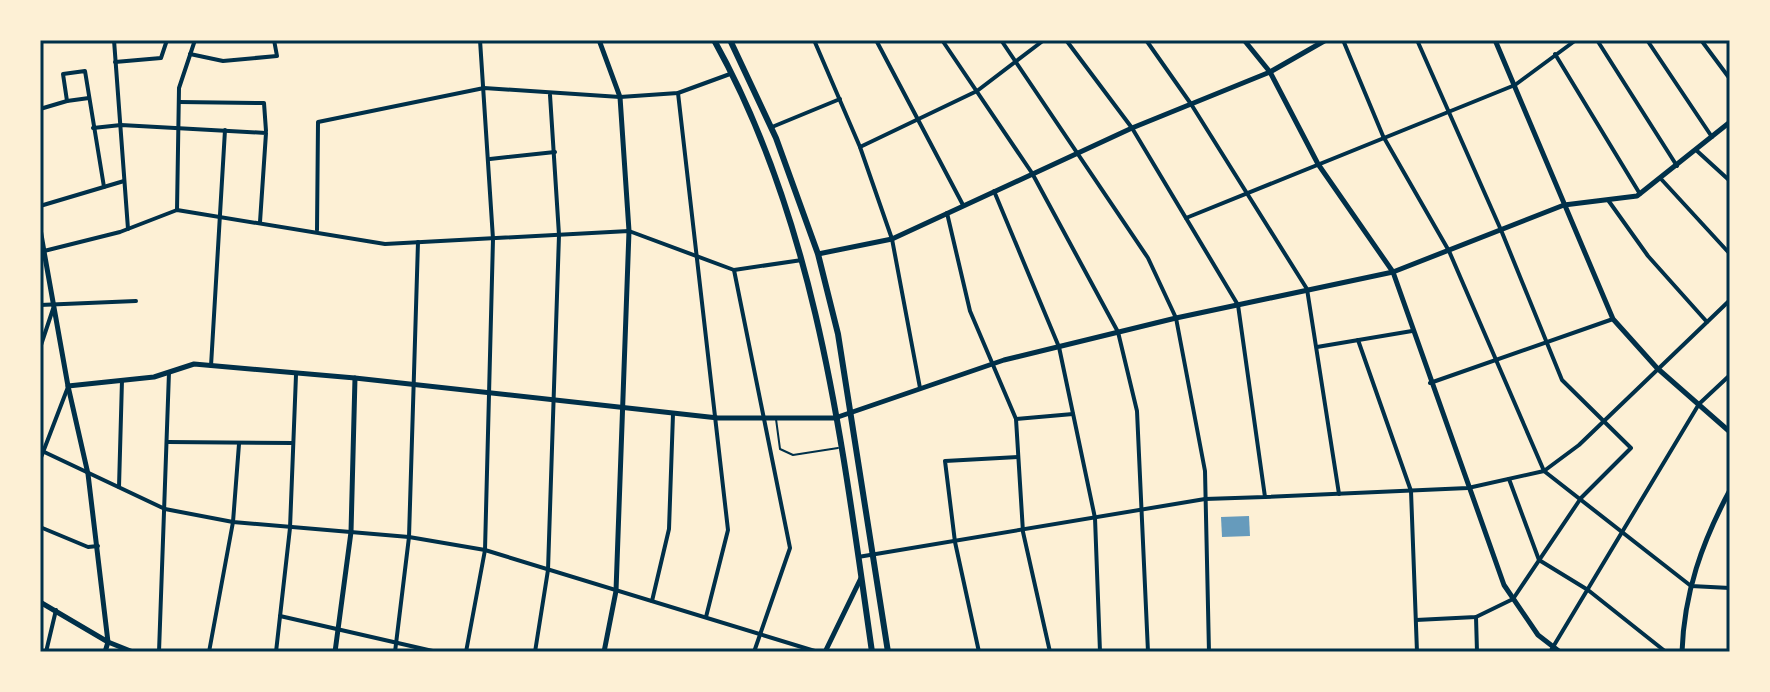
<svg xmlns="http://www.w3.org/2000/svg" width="1770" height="692" viewBox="0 0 1770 692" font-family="'Crimson Pro',serif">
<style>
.water{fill:#669bbc}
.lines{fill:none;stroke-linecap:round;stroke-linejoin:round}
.service{stroke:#003049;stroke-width:2}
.minor{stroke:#003049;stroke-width:4}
.tertiary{stroke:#003049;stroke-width:5}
.primary{stroke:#003049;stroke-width:6}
.neatline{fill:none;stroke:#003049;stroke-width:3}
</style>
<rect width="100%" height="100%" fill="#fdf0d5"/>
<path class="water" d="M1249,516l1,20 -28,1 -1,-20z"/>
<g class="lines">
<path class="service" d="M776,419l4,30 13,6 45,-7"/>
<g class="minor">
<path d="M114,40l14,189"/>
<path d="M814,40l46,107 32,92 28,149"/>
<path d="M876,40l87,165"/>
<path d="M942,40l90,133 86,159 19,79 11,241"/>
<path d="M1001,40l147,218 28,60 29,153 4,181"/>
<path d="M1146,40l45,64 116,185 32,205"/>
<path d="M1343,40l40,96 66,115 95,220 147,115 39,2"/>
<path d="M1597,40l80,126"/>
<path d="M1647,40l65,97"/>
<path d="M1701,40l29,39"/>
<path d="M190,54l33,7 54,-5 -3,-16"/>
<path d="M1555,54l85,140"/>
<path d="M115,62l46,-4 6,-18"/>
<path d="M678,93l50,437 -22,87"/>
<path d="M67,101l22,-3"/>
<path d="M179,102l85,1 2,28"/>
<path d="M40,109l27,-8 -4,-27 22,-3 19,116"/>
<path d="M772,127l68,-28"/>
<path d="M93,128l28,-3 145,8 -6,89"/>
<path d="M860,147l117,-56 67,-51"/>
<path d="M1696,150l34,31"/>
<path d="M490,159l65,-7"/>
<path d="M1662,180l68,74"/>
<path d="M994,191l65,156 36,171 5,134"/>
<path d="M1608,200l40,56 59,66"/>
<path d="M40,206l84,-25"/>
<path d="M177,210l2,-122 16,-48"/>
<path d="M947,213l23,98 46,108 7,113 27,120"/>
<path d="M1186,218l329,-133 61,-45"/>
<path d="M317,230l1,-108 166,-34 136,9 58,-4 52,-19"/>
<path d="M44,251l76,-19 57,-22 208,34 244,-13 105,39 56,278 -36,104"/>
<path d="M734,270l68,-10"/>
<path d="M40,305l96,-4"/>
<path d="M1358,340l53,151 6,161"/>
<path d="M1317,347l95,-16"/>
<path d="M40,348l13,-39"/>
<path d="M211,366l14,-236"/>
<path d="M1430,383l183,-64"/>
<path d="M1016,419l57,-5"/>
<path d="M168,442l125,1"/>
<path d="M40,450l125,59 68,13 176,15 76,13 333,102"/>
<path d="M40,460l28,-73"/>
<path d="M1509,479l30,81 49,30 78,62"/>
<path d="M119,487l3,-107"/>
<path d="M1265,497l203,-9 76,-17 35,-26 151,-145"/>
<path d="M40,527l48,20 10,-1"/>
<path d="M858,557l347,-58 60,-2 -27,-192 -106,-177 -66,-88"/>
<path d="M652,601l17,-72 4,-115"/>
<path d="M280,616l157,36"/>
<path d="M1476,617l1,35"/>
<path d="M1416,620l60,-3 37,-18 68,-101 50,-50 -69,-68 -61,-150 -84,-190"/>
<path d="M46,652l10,-42"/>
<path d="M159,652l10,-280"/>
<path d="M209,652l24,-130 6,-78"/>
<path d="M276,652l14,-124 6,-153"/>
<path d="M395,652l14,-115 9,-295"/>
<path d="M466,652l19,-102 8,-311 -13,-199"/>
<path d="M535,652l13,-82 11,-335 -9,-140"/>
<path d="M979,652l-24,-110 -10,-81 73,-4"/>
<path d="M1550,652l149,-248 31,-29"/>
</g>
<g class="tertiary">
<path d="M599,40l21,57 9,134 -13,360 -12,61"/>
<path d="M1244,40l26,32 48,92 75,108 111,313 34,50 22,17"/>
<path d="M1495,40l118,279 44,49 73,64"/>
<path d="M40,229l28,157 20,88 20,168 -3,10"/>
<path d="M818,254l74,-15 240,-111 138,-56 56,-32"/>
<path d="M68,386l86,-9 40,-13 161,14 363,40h117l169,-58 172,-42 217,-46 171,-67 73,-9 93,-74"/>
<path d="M40,602l68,40 25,10"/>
<path d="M335,652l16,-120 4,-154"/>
<path d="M825,652l36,-74"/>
<path d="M1682,652c2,-59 20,-110 48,-162"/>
</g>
<g class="primary">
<path d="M714,40c104,187 128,403 158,612"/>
<path d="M730,40l46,98 42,116 20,80 50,318"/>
</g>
</g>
<rect width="1770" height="692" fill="none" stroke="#fdf0d5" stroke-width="84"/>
<rect x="42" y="42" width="1686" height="608" class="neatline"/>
</svg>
